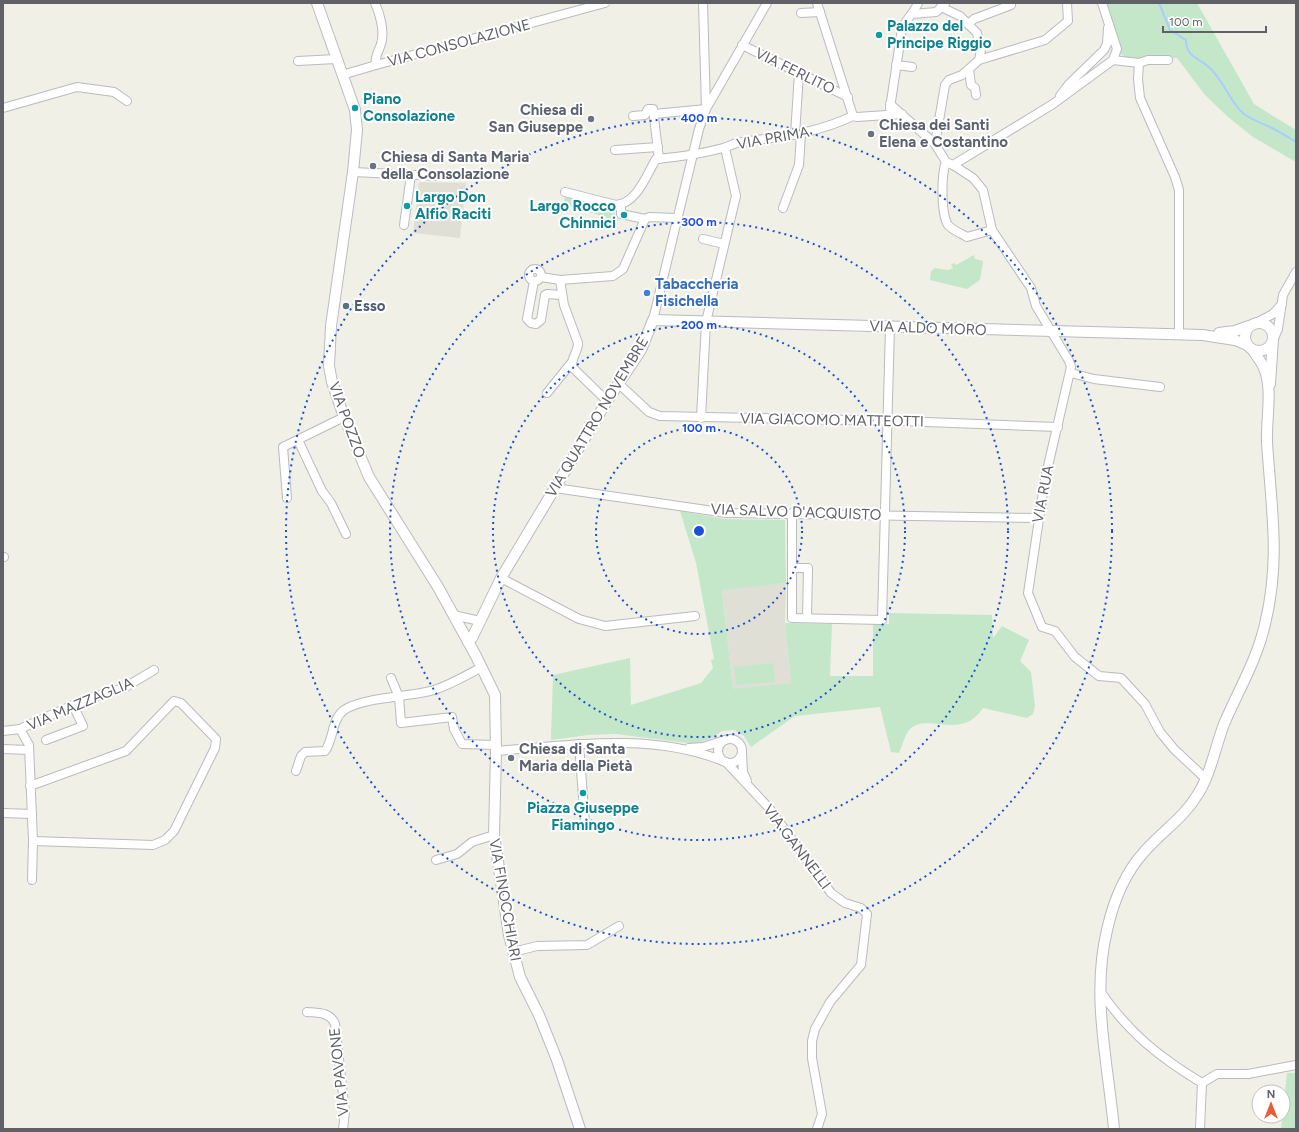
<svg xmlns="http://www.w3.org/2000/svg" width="1299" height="1132" viewBox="0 0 1299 1132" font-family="Figtree,sans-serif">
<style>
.education{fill:#e0dfd5}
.green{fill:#c4e7c9}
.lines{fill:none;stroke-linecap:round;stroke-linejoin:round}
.stream{stroke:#aacdfe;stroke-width:2}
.minor-casing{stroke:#b9bbc0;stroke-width:10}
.tertiary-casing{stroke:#b9bbc0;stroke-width:12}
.minor{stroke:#fff;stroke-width:8}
.tertiary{stroke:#fff;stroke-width:10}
.ring{fill:none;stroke:#1d4ed8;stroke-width:2;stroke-dasharray:2 4}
.culture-dot{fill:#0f9aa8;stroke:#fff;stroke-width:1.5}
.worship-dot{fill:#6b7280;stroke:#fff;stroke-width:1.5}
.shop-dot{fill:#3f7fe0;stroke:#fff;stroke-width:1.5}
.service-dot{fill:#5c6f8a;stroke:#fff;stroke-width:1.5}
.labels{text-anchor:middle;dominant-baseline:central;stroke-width:4;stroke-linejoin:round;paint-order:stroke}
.culture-label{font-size:15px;font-weight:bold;fill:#0d838f;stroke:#fff;text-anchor:start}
.street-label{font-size:15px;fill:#5f6167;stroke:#fff}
.worship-label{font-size:15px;font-weight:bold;fill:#5b616d;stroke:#fff;text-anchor:start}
.shop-label{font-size:15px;font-weight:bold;fill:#366cbe;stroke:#fff;text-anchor:start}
.service-label{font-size:15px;font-weight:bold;fill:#4e5e75;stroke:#fff;text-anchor:start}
.centre{fill:#1d4ed8;stroke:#fff;stroke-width:2}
.ring-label{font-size:12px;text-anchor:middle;font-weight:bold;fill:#1d4ed8;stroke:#fff;stroke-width:4;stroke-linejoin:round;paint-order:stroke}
</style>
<rect width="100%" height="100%" fill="#f0f0e7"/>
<g class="education">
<path d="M419,182l47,1 -6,55 -47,-5z"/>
<path d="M786,583l-1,40 6,60 -58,7 -11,-101z"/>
</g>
<g class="green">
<path d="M1105,3h92l57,101 42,26v32l-43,-25 -25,-20 -23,-22 -28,-37h-51l-5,-4z"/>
<path d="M565,196l48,14 6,11 -56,-17z"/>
<path d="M974,255l1,4 8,2 -3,19 -13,9 -37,-9 1,-9 4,-3 13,2 5,-2 -2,-3 3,-2 2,2z"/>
<path d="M680,511l45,8 60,1 1,63 -64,7 11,99 58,-6 -6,-60 47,1 -2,52h43v-52h16v-11l103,2 1,23 9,-12 27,14 -9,21 11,11 4,34 -2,8 -6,4 -44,-10c-22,34 -56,3 -74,22 -4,5 -7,16 -10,23l-8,-1 -11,-45 -85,9 -44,31 -7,-11 -10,-6 -12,1 -10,7 -17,6 -79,-10 -28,1 -37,5 2,-65 77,-17 1,47 70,-22 12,-15 -2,-8 3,-1 -18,-96z"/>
<path d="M773,663l2,19 -39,3 -2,-18z"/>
<path d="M1287,1073h9v56h-15z"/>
</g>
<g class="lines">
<path class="stream" d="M1159,3l11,27 16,10c0,18 14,18 24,28 14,13 23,40 37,48 8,5 17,8 25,12 8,4 16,9 24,14"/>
<defs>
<g id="minor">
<path d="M375,3c5,11 10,29 6,41 -2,7 -7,13 -5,21l229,-62"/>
<path d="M817,3l36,113 4,1 45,-3"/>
<path d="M801,13l19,-1"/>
<path d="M913,14l23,-2 9,-8"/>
<path d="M968,24l6,-5 37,-14"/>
<path d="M742,45l106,52"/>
<path d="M979,60l66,-20 23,-19 -1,-18"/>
<path d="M1113,60l26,3 9,-3h20"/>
<path d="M298,61l38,-2"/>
<path d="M1139,63l-1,16 2,19 35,79 4,13v144"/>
<path d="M896,65l16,2"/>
<path d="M969,69l2,16 4,3 1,7"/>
<path d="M342,75l34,-10"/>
<path d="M1060,96l9,-12 35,-34 3,-6 1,-16"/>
<path d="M890,104l45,40 11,18 7,3 100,-61 60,-44 4,-11 -15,-46"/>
<path d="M3,108l74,-21 37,5 13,9"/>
<path d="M890,108l12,-79c4,-10 12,-16 16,-26"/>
<path d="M654,114l52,-5 -3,-106"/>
<path d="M633,116l12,-1 3,-6h5l6,50"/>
<path d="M795,135l4,-62"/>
<path d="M935,144l10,-59 4,-5 13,-5 17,-15 2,-10 -4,-17 -17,-17 -19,-9"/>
<path d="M615,150l43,-3"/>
<path d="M946,162c-5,13 -5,52 2,63 4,5 14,9 19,12l25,-7"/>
<path d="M953,165l20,13 10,12 9,40 39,58 5,18 33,55 2,6 -26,112 -17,114 14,34 13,4 20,26 24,19 22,2 24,26 15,28 14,17 32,30"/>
<path d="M353,172l85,4"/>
<path d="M565,192l51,13c21,-2 30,-29 40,-46 23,-2 45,-5 67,-11 5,-1 9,-4 14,-5 44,-7 75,-8 116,-27"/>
<path d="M621,204v10l24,5"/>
<path d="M783,208l16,-43 2,-31"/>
<path d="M404,225l7,-50"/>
<path d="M703,239l21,5"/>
<circle cx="535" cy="275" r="6"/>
<path d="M541,277l19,3"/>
<path d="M534,281l-7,38 4,4 5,1 5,-4 4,-25 2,-1 14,1"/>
<path d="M653,320l46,-191 7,-20 61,-106"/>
<path d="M1256,323l17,-9 9,-10"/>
<path d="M1272,343l6,-14 5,-34 13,-23"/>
<path d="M1071,373l23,6 66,8"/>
<path d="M619,384l30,28 11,4 240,5 158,6"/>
<path d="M547,393l25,-31"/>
<path d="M607,401l-35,-34c-1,-9 6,-15 6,-24l-14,-38 -4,-25 53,-4 10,-7 22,-50 4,-2 28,1"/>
<path d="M701,418l5,-96 30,-126 -11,-48"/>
<path d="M298,440l24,51 9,12 15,31"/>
<path d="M555,488l172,25 311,5"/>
<path d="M287,498l-4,-51 61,-30"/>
<path d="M792,513v105l90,2 8,-293"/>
<path d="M3,557h1"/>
<path d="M792,568h16l-1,50"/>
<path d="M501,578l78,41 26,7 90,-10"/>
<path d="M453,615l27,6"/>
<path d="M391,678l8,19 2,26 51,-6 2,12 8,15 34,1"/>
<path d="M20,729l9,16 4,96 -1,39"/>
<path d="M3,731l17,-2 64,-29 40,-12 30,-18"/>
<circle cx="730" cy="751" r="12"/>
<path d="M46,740l37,-14 -10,-21"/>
<path d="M579,744l6,79"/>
<path d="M689,748l14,-1 22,-7"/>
<path d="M3,749l26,1"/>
<path d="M496,751c74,-6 156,-19 227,10"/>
<path d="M742,754l1,18 4,9"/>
<path d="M726,762l43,46 62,85 14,10 16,5 6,6 -6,51 -31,37 -15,27 -3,12v17l10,56 -5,15"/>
<path d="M296,771l5,-15 4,-4 20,-1c9,-12 6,-31 19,-41 19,-13 67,-13 90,-20 16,-5 33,-15 48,-23"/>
<path d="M30,786l96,-35 48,-50 7,2 35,36 -1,9 -41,83 -9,9 -12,5 -120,-4"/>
<path d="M3,813l29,1"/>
<path d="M436,860l21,-6 15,-12 22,-7"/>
<path d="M513,952l24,-6 50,-1 32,-19"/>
<path d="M1100,991c29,42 59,66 102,92"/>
<path d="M307,1012c12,1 23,0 28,12l10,88 -2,17"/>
<path d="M1202,1083l15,-9h31l48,-9"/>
<path d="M1200,1129l2,-46"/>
</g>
<g id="tertiary">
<path d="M317,3l38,107 2,20 -4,42 -22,154 -2,40 3,16 12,35 25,60 69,110 38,69 19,39 1,56 -2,84 15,100 11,42 19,38 18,45 23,69"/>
<circle cx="1259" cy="337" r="14"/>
<path d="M1219,333l16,-2 14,-5"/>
<path d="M1270,384l3,-45"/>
<path d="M468,642l4,-4 29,-60 106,-177 34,-51 12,-30 550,15 32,5 12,5"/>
<path d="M1114,1129c-6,-66 -23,-133 -7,-199 6,-27 18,-57 37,-78 17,-20 40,-34 54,-58 13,-21 17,-46 26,-70 14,-33 33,-64 41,-100 16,-65 6,-117 2,-182 -1,-23 6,-53 -3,-74 -3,-7 -8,-12 -11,-18"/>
</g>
</defs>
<use href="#minor" class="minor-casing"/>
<use href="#tertiary" class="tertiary-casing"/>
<use href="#minor" class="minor"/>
<use href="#tertiary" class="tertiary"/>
</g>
<g class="ring">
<circle cx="699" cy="531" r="103"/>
<circle cx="699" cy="531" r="206"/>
<circle cx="699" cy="531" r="309"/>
<circle cx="699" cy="531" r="413"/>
</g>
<g class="culture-dot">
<circle cx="879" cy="35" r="4"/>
<circle cx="355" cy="108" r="4"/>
<circle cx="407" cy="206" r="4"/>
<circle cx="624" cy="215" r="4"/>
<circle cx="583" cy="793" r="4"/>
</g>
<g class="worship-dot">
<circle cx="591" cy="119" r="4"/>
<circle cx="871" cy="134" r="4"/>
<circle cx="373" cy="166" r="4"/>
<circle cx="511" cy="758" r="4"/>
</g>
<circle class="shop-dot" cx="647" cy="293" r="4"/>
<circle class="service-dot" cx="346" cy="306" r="4"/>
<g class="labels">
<g class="culture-label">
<text x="887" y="26">Palazzo del<tspan x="887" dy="17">Principe Riggio</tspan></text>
<text x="363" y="99">Piano<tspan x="363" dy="17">Consolazione</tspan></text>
<text x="415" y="197">Largo Don<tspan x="415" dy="17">Alfio Raciti</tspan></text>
<text x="616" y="206" text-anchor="end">Largo Rocco<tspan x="616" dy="17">Chinnici</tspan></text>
<text x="583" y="808" text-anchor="middle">Piazza Giuseppe<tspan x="583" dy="17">Fiamingo</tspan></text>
</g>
<g class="street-label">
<text transform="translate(459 43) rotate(-15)">VIA CONSOLAZIONE</text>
<text transform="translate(795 71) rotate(26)">VIA FERLITO</text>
<text transform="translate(773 138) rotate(-10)">VIA PRIMA</text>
<text transform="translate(928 328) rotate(2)">VIA ALDO MORO</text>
<text transform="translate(597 417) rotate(-59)">VIA QUATTRO NOVEMBRE</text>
<text transform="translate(347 420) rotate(70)">VIA POZZO</text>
<text transform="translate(832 420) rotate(1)">VIA GIACOMO MATTEOTTI</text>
<text transform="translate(1043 494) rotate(-79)">VIA RUA</text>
<text transform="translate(796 512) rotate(2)">VIA SALVO D'ACQUISTO</text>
<text transform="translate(80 704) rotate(-23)">VIA MAZZAGLIA</text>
<text transform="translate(797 847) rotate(53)">VIA GANNELLI</text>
<text transform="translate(505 900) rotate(80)">VIA FINOCCHIARI</text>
<text transform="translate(339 1072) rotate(-96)">VIA PAVONE</text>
</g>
<g class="worship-label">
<text x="583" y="110" text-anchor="end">Chiesa di<tspan x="583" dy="17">San Giuseppe</tspan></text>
<text x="879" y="125">Chiesa dei Santi<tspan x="879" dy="17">Elena e Costantino</tspan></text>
<text x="381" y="157">Chiesa di Santa Maria<tspan x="381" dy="17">della Consolazione</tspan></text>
<text x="519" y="749">Chiesa di Santa<tspan x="519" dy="17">Maria della Pietà</tspan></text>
</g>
<g class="shop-label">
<text x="655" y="284">Tabaccheria<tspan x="655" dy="17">Fisichella</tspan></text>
</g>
<g class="service-label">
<text x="354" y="306">Esso</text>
</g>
</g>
<circle cx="699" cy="531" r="6" class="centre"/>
<g class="ring-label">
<text x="699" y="122">400 m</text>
<text x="699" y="226">300 m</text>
<text x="699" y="329">200 m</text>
<text x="699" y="432">100 m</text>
</g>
<rect width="1299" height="1132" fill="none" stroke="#5f6167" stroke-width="8"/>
<g transform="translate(1271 1104)"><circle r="19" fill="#ffffff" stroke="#bfc0c2"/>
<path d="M0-3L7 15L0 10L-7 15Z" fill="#e85d36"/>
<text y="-6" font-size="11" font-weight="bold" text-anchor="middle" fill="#5f6167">N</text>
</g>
<path d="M1163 26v6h103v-6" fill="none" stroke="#5f6167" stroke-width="2"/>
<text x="1169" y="26" font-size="12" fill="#5f6167" stroke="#ffffff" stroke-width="3" paint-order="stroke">100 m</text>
</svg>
